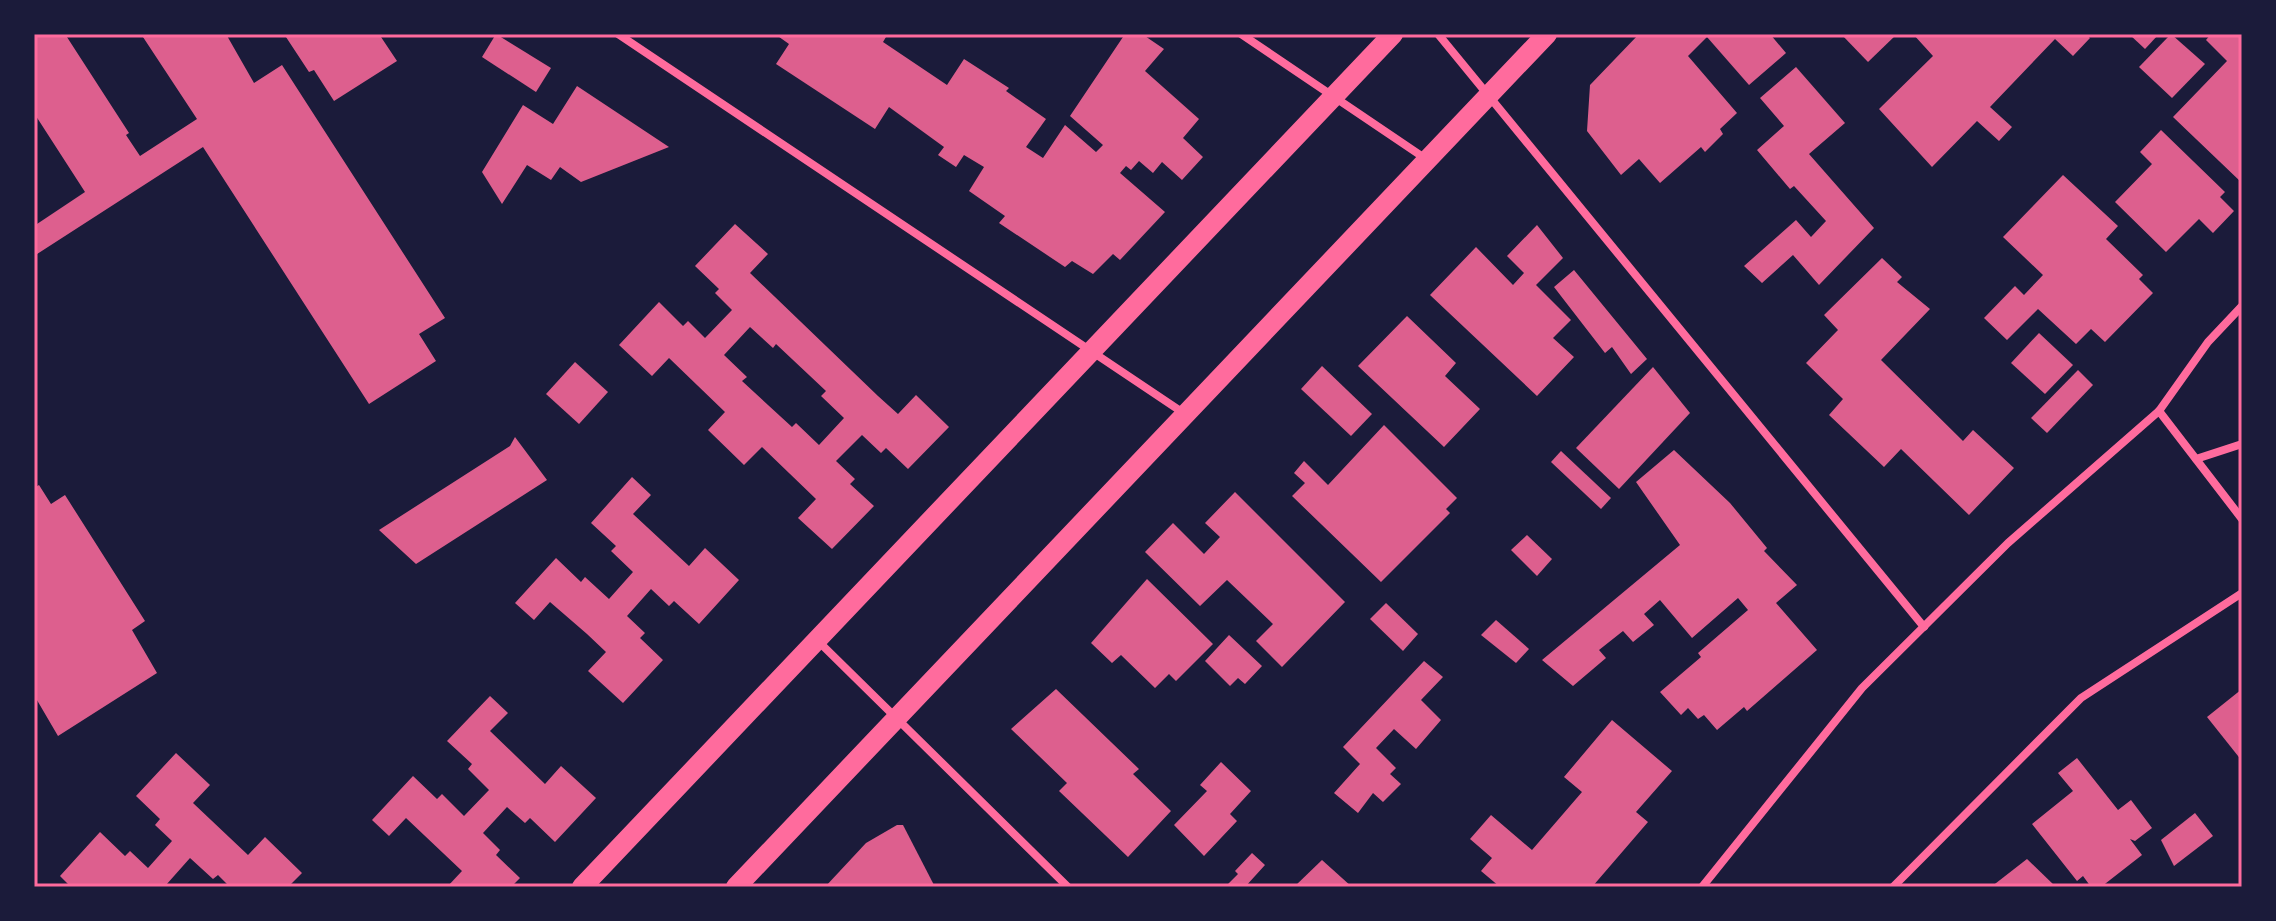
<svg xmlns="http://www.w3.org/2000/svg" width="2276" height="921" viewBox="0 0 2276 921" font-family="'Nunito Sans',sans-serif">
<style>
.building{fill:#dd5f8e;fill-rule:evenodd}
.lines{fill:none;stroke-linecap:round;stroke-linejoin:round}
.minor{stroke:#ff6b9d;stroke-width:8}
.primary{stroke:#ff6b9d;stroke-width:20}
.neatline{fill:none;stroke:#ff6b9d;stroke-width:3}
</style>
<rect width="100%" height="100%" fill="#1b1b3a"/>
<g class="building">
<path d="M34,34h31l64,99 -3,2 14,21 57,-37 -56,-85h85l28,49 28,-18 163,253 -26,16 17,27 -67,43 -166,-257 -169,109v-30l51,-34 -51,-79z"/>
<path d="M284,34h95l18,27 -63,40 -20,-31 -5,2z"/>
<path d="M496,34l55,34 -15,24 -54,-35z"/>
<path d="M775,34h106l5,3 -3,5 64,43 17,-26 45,29 -3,3 40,28 -20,28 17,11 22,-33 31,27 7,-7 -33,-29 55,-82h17l22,15 -19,22 54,48 -16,19 20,19 -21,23 -20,-18 -9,11 -14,-12 -8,9 -5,-4 -6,7 45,39 -45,48 -7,-6 -20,20 -21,-13 -7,6 -66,-44 6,-7 -36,-25 15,-24 -20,-12 -8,12 -18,-12 6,-8 -55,-40 -14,22 -99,-65 13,-20z"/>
<path d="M1639,34h131l16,19 -37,32 -42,-48 -19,19 49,57 -17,16 3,5 -18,18 -4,-5 -41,36 -21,-24 -18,16 -34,-44 3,-46z"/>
<path d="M1841,34h56l-29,28z"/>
<path d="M1913,34h172l5,4 -17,18 -18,-17 -65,68 22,20 -13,14 -22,-20 -45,46 -53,-58 54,-53z"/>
<path d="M2129,34h30l-14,15z"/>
<path d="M2171,34l34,30 -33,34 -33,-31z"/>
<path d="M2211,34l31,1 -3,17 3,3v128l-69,-66 54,-56 -21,-21z"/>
<path d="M1796,67l49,56 -36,31 65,74 -55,57 -26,-30 -31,28 -18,-17 52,-46 15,17 15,-16 -32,-35 -4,3 -33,-39 27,-24 -24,-28z"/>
<path d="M577,86l92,61 -88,35 -21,-15 -9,13 -24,-15 -25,39 -20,-32 41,-67 30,19z"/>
<path d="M2161,130l64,62 -5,5 14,14 -21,22 -14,-14 -33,33 -51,-50 37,-38 -12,-12z"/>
<path d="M2063,175l55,51 -12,13 37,36 -4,4 14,14 -48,49 -14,-13 -15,15 -38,-35 -31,31 -23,-22 31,-32 9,9 19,-20 -40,-38z"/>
<path d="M735,224l33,30 -18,19 128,123 20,18 18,-19 33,32 -41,42 -22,-21 -5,5 -19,-18 -26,26 19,18 -5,5 24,22 -42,43 -34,-31 18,-19 -54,-52 -18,18 -36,-35 17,-18 -56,-54 -17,18 -33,-31 40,-43 24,24 5,-5 17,17 27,-28 -17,-17 4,-4 -24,-23zM750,327l23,21 3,-4 50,47 -5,5 23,22 -25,27 -23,-22 -4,4 -50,-46 5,-4 -23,-22z"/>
<path d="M1537,225l26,33 -27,27 35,35 -18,18 21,19 -37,39 -107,-101 46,-48 37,38 11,-12 -17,-17z"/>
<path d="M1882,258l20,19 -5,5 33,27 -49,51 82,81 10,-11 41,38 -45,47 -68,-66 -17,18 -55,-52 14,-16 -37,-36 32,-33 -14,-15z"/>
<path d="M1574,270l73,89 -16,15 -19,-27 -7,6 -51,-66z"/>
<path d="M1407,316l49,47 -11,13 35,33 -36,38 -86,-81z"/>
<path d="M2039,333l34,32 -28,29 -34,-31z"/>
<path d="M575,362l33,30 -29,32 -33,-30z"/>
<path d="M1322,366l50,48 -21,22 -50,-47z"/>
<path d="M1653,367l37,46 -71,76 -43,-41z"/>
<path d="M2078,370l15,15 -46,48 -16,-15z"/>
<path d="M1384,425l73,73 -11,11 4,4 -69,69 -89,-86 13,-13 -11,-10 10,-12 24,24z"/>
<path d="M515,437l32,43 -131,84 -37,-34 131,-84z"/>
<path d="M1674,450l56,53 37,45 -3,3 33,34 -21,18 41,47 -70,61 -3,-4 -27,23 -13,-15 -6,4 -10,-11 -7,7 -21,-23 41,-35 -3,-4 50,-43 -10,-12 -46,40 -32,-38 -16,14 10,11 -21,17 -10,-11 -24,19 7,8 -33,28 -31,-26 138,-115 -44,-63z"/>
<path d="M1561,451l50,47 -10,11 -50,-47z"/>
<path d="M632,477l19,18 -18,19 56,52 16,-18 34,32 -40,44 -25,-23 -5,5 -18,-17 -24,27 18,17 -5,5 23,22 -40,43 -35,-32 18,-19 -19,-18 -37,-32 -16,18 -19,-17 41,-45 25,24 4,-5 24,22 24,-27 -22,-21 5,-5 -25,-23z"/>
<path d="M39,485l12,19 14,-9 80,126 -13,9 25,43 -99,63 -24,-41v-207z"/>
<path d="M1235,492l110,110 -63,65 -26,-26 17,-17 -46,-44 -27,26 -55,-54 28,-29 31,31 16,-17 -15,-14z"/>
<path d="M1527,535l25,24 -15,17 -26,-26z"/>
<path d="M1147,579l66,65 -37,37 -7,-7 -14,14 -34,-33 -9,8 -21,-20z"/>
<path d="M1386,603l32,31 -15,17 -33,-32z"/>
<path d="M1496,620l33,29 -13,14 -35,-28z"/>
<path d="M1229,635l33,31 -17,18 -7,-6 -8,8 -25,-25z"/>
<path d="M1424,661l19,16 -22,23 20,20 -25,29 -22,-20 -18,19 20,20 -6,6 11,10 -18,18 -10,-9 -15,20 -24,-20 26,-29 -17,-17z"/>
<path d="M1056,689l83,80 -6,5 38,37 -43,46 -69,-66 8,-8 -56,-54z"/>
<path d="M2242,689v72l-35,-44z"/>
<path d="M490,696l18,17 -18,18 55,53 16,-18 35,32 -41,44 -25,-24 -5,5 -18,-16 -24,26 17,17 -4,5 24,23 -9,9h-64l15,-16 -56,-53 -17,18 -17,-16 41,-44 24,23 5,-5 22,22 25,-26 -21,-21 4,-5 -25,-23z"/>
<path d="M1612,720l60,51 -36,41 12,10 -56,65h-92l-19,-16 11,-13 -22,-19 21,-24 41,35 50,-58 -18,-15z"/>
<path d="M176,753l34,32 -17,18 55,52 17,-18 37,36 -14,14h-58l-12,-12 -5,4 -23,-21 -24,27 2,2h-97l-11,-11 40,-44 25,24 5,-5 18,17 24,-27 -17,-16 5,-6 -24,-23z"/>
<path d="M2077,758l41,52 13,-10 21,28 -17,13 -5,-2 12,16 -41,32h-10l-8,-11 -6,5 -45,-57 41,-33 -15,-18z"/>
<path d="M1221,762l30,29 -21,23 7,7 -33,35 -30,-31 33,-34 -7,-6z"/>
<path d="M2195,813l18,23 -39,30 -13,-26z"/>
<path d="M897,825h6l32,62h-110l41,-44z"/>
<path d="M1252,853l13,12 -20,22h-15l-2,-3 10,-10 -3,-3z"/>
<path d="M2027,859l29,28h-65z"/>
<path d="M1322,860l30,27h-58z"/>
</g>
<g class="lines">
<g class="minor">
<path d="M618,34l567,380"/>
<path d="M1241,34l185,125"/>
<path d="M1438,34l486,593"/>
<path d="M2159,411l83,108"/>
<path d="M2196,459l46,-15"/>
<path d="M818,641l250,246"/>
<path d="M1702,887l160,-199 146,-145 151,-132 49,-69 34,-36"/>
<path d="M1893,887l188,-189 161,-105"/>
</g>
<g class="primary">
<path d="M582,887l811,-853"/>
<path d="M736,887l811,-853"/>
</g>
</g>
<rect width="2276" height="921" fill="none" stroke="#1b1b3a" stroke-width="72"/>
<rect x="36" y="36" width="2204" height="849" class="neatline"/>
</svg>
